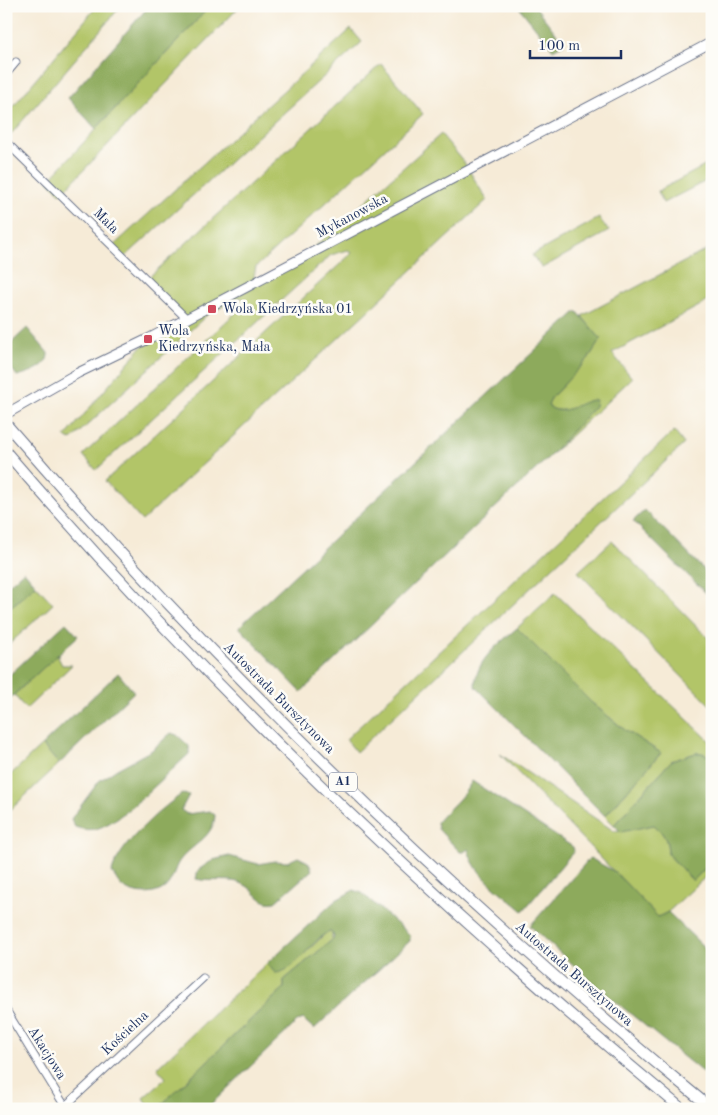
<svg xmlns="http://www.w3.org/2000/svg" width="718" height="1115" viewBox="0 0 718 1115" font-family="'Old Standard TT',serif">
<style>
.green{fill:#b2c568;stroke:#667a63}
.forest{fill:#8daa5c;stroke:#546c5d}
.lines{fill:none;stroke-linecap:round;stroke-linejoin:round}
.minor-casing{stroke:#687188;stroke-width:9}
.major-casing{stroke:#687188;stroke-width:11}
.highway-casing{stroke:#687188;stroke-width:12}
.minor{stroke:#fff;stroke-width:7}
.major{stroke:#fff;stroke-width:9}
.highway{stroke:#fff;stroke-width:10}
.poi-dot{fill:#d1495b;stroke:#fdfcf7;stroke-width:2}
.labels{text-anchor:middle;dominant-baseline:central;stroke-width:5;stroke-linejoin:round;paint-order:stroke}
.shield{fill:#fdfcf7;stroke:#5f6c8c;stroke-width:1}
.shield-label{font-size:12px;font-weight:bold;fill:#1b2f5e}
.street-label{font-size:14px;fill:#1b2f5e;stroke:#fdfcf7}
.poi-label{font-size:14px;fill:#1b2f5e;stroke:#fdfcf7;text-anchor:start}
</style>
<rect width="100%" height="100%" fill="#fdfcf7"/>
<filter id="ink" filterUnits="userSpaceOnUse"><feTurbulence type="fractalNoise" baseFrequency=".02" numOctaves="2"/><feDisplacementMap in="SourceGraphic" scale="10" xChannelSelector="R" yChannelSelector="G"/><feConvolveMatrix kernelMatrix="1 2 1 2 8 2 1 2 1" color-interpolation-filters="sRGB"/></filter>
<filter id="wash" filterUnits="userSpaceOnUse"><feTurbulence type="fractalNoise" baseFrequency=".0096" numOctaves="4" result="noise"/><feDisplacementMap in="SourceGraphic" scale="20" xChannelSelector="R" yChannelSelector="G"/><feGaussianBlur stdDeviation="1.12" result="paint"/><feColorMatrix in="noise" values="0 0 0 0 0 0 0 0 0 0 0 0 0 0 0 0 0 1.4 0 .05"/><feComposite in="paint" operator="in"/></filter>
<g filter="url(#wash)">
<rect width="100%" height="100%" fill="#f6ebd7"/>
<g class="green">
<path d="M97,6h24l-115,134v-25z"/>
<path d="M210,6h30l-179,188 -13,-13z"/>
<path d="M351,29l11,13 -237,215 -12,-11z"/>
<path d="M381,64l42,50 -167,153 -2,9 3,5 45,-23 139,-124 23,28 23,38 -345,321 -37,-40 247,-228 -4,-3 -17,5 -235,215 -13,-15 163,-152 -5,-6 -33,17 -137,126 -6,-3 83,-98 38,-20 -39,-40z"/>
<path d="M712,162v16l-49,25 -5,-12z"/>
<path d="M599,218l10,13 -67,37 -10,-13z"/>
<path d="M712,247v52l-100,54 20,25 -81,77 44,-49 -4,-6c-13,6 -30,16 -43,6l3,-8 37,-39 12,-19 -18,-24z"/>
<path d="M674,431l10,13 -328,308 -10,-13z"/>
<path d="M612,541l100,101v65l-134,-135z"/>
<path d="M36,585l17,19 -47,43v-36z"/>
<path d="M555,593l157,150v14l-10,-4h-6l-25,8 -57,64 -9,-9 56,-63 -36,-23 -33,-27 -75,-75z"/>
<path d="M61,651l-3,6 4,8h10l-46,44 -12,-14z"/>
<path d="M42,745l17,19 -52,49 -1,-34z"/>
<path d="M500,754l114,77 40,-6c10,8 14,16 14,29l25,27 19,-20v10l-44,41 -10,5z"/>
<path d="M328,931l4,1v8l-48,40v8l-127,121h-6l-8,-11 23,-20 -9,-10 110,-105 8,10 25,-15z"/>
</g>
<g class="forest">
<path d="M149,6h61l-114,123 -28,-31z"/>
<path d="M518,6h17l29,38 -11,6z"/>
<path d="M577,311l24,28 -13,20 -37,39 -3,8c17,13 32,-7 48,-6l-1,6 -44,49 -250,237 -62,-65z"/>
<path d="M27,328l21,25c1,14 -19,20 -31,23l-11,-15v-13z"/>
<path d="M645,510l67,68v21l-79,-78z"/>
<path d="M24,571l12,14 -30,26v-24z"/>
<path d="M66,623l12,13 -72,66v-24z"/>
<path d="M517,628l75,75 33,27 36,23 -56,63 -130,-130c1,-27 24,-42 42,-58z"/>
<path d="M118,673l16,19 -75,72 -17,-19z"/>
<path d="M171,733l6,2 12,11v8c-20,18 -65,65 -88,73 -9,4 -17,3 -26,0l-4,-8 28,-38 18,-12 35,-19z"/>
<path d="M696,753h6l10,4v104l-19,20 -25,-27c0,-13 -4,-21 -14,-29l-33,7 -7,-7 57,-64z"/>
<path d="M472,781l101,66 1,4 -51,60c-20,-18 -49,-35 -55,-62l-4,3h-4l-22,-23 -1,-7c12,-14 26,-24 35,-41z"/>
<path d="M182,794l7,1 -8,15 6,4 23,-3 5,4c-1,22 -22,29 -34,44 -6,7 -7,17 -12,24 -9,14 -33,13 -45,5 -5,-3 -9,-11 -12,-16 6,-26 48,-63 70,-78z"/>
<path d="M229,856l29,8 17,-3 12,1 11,-5 10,5 4,8 -37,32c-15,3 -19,-11 -30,-17 -13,-8 -35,-2 -49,-6l2,-9 15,-10z"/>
<path d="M590,858l25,14 43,45 10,-5 44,43v125l-112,-91 -70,-63z"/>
<path d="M354,890l8,3 48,42v6l-96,88 -11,-10 -6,3 -91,87h-49l127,-121v-8l48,-40 2,-4 -4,-5c-18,8 -35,42 -55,42l-8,-10 69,-63z"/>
</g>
</g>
<g filter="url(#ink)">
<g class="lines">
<defs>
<g id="minor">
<path d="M6,74l10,-12"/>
<path d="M6,142l181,177"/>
<path d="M6,1010l60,98"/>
<path d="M62,1109l141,-131"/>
</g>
<path id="major" d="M6,414l72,-41 70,-34 564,-297"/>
<g id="highway">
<path d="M6,424c215,249 451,477 706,685"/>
<path d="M6,452c205,239 434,456 676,657"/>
</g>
</defs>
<use href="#minor" class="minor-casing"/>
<use href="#major" class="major-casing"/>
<use href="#highway" class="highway-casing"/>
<use href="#minor" class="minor"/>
<use href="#major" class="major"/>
<use href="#highway" class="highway"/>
</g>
</g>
<g class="poi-dot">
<rect x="207" y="304" width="10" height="10" rx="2.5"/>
<rect x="143" y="334" width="10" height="10" rx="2.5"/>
</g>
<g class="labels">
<rect class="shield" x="329" y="772.5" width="28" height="19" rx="4"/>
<g class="shield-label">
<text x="343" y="782">A1</text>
</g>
<g class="street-label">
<text transform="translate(352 216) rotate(-28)">Mykanowska</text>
<text transform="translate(106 221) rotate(45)">Mała</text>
<text transform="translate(279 698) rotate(45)">Autostrada Bursztynowa</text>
<text transform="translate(574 974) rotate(41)">Autostrada Bursztynowa</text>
<text transform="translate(125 1033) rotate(-43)">Kościelna</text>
<text transform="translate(47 1053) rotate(58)">Akacjowa</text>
</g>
<g class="poi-label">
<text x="222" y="309">Wola Kiedrzyńska 01</text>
<text x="158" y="331">Wola<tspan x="158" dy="16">Kiedrzyńska, Mała</tspan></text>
</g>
</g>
<rect width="718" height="1115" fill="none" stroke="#fdfcf7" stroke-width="25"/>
<path d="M530 50v8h91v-8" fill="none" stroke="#1b2f5e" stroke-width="2.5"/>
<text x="538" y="50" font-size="15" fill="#1b2f5e" stroke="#fdfcf7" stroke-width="4" paint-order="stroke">100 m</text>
</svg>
